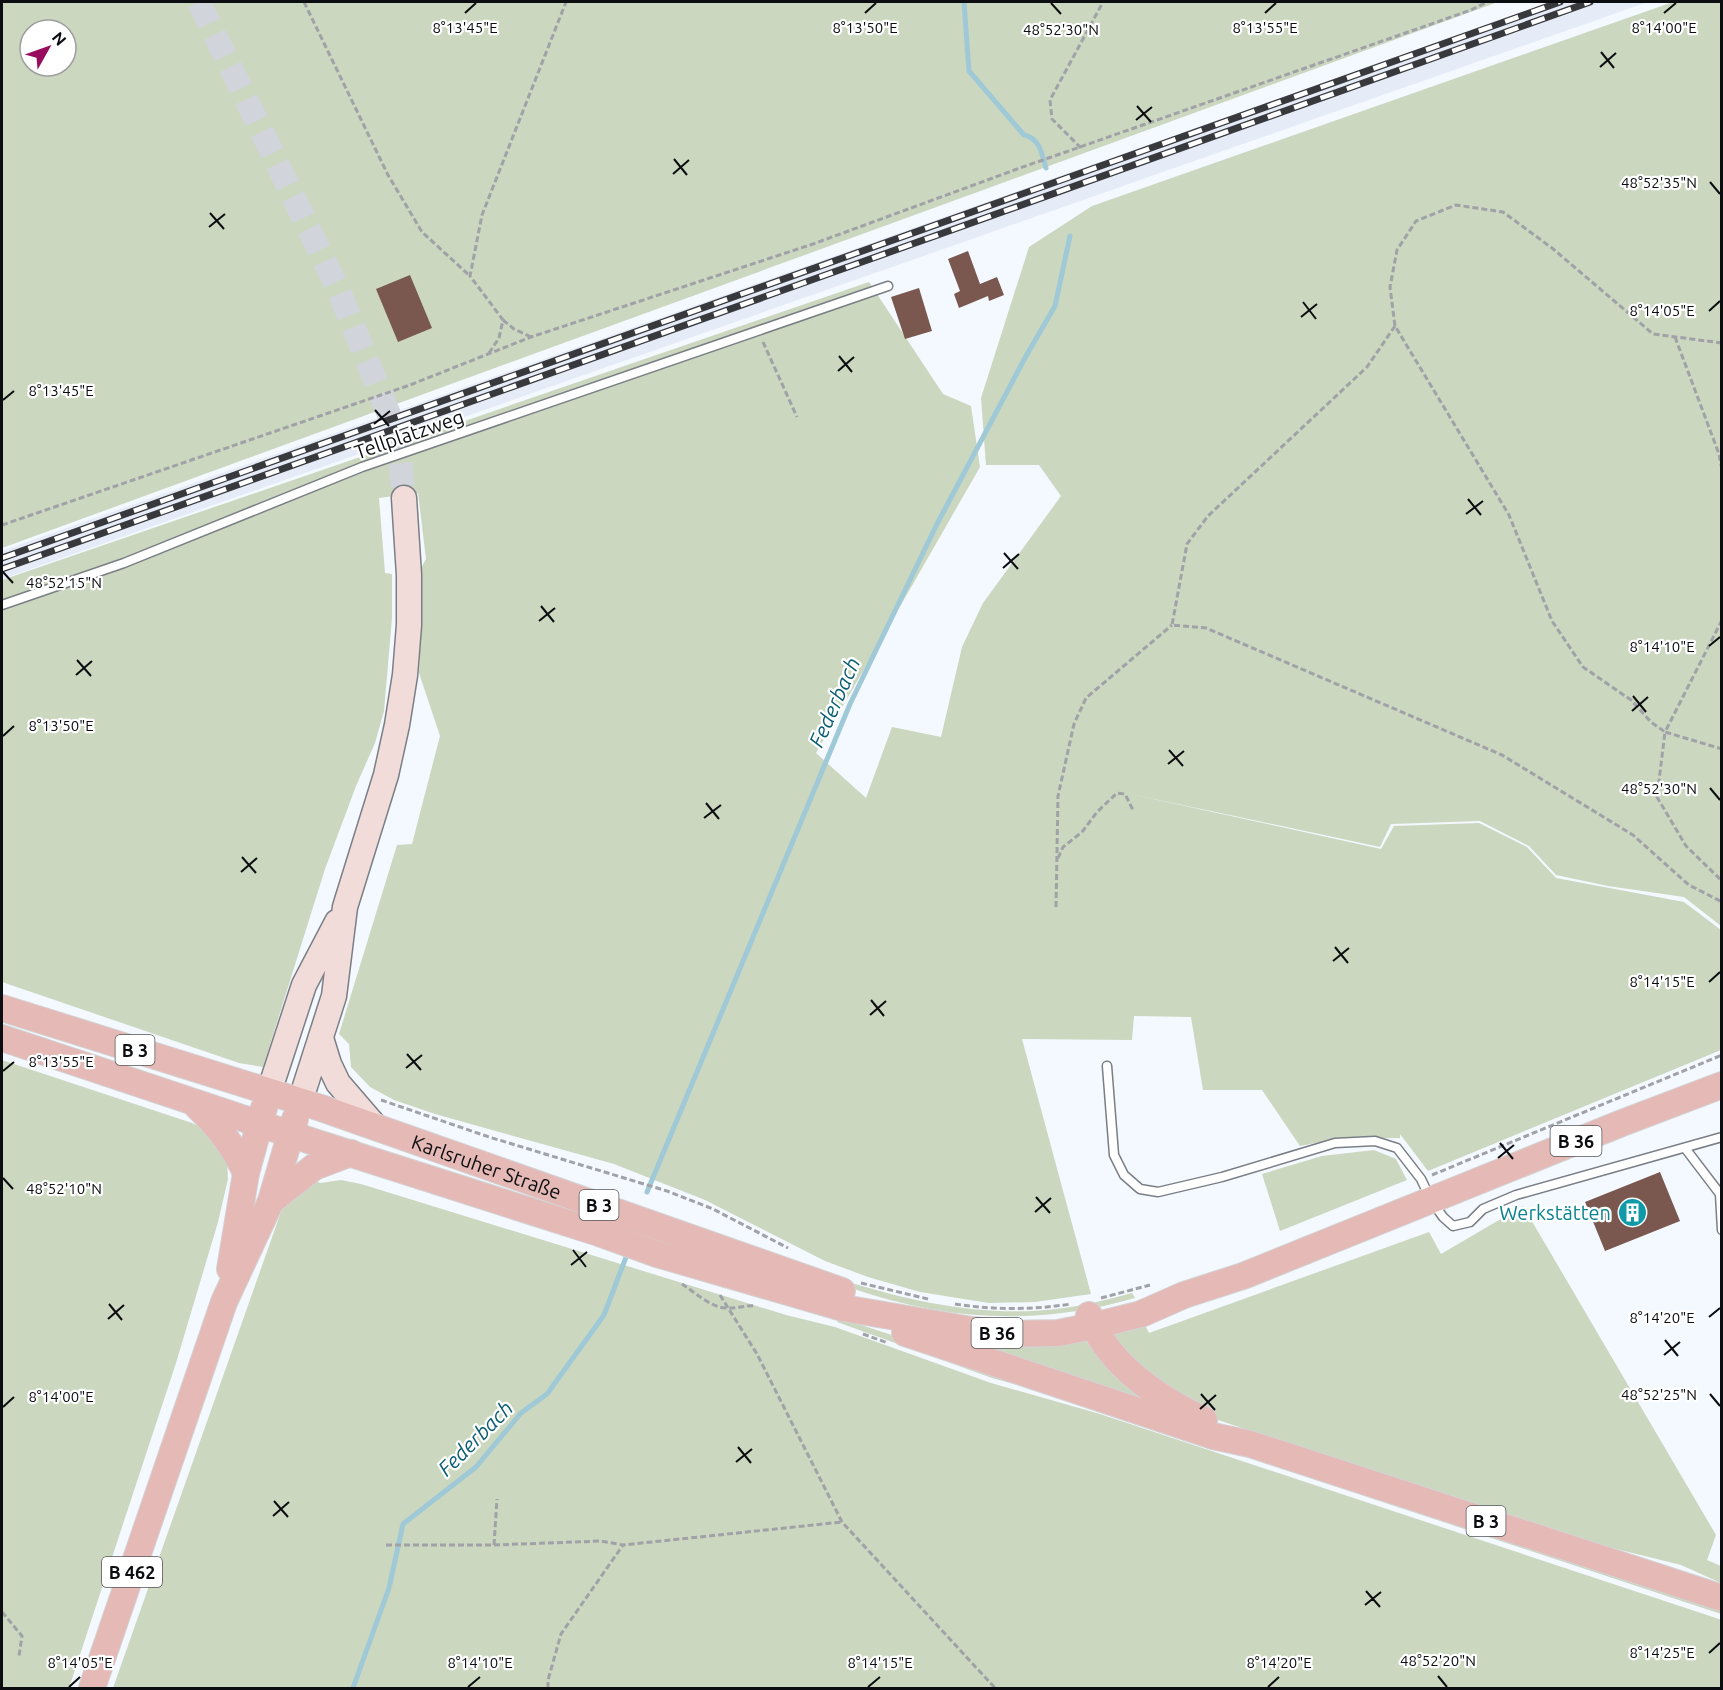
<svg xmlns="http://www.w3.org/2000/svg" width="1723" height="1690" viewBox="0 0 1723 1690" font-family="Ubuntu,sans-serif">
<style>
.built{fill:#e5ebf7}
.green{fill:#cbd7bf;fill-rule:evenodd}
.lines{fill:none;stroke-linecap:round;stroke-linejoin:round}
.stream{stroke:#9fc9d6;stroke-width:5}
.building{fill:#7a584f}
.secondary-tunnel{stroke:#d1d5db;stroke-width:24;stroke-dasharray:24 12;stroke-linecap:butt}
.lane-casing{stroke:#7a7f86;stroke-width:11}
.secondary-casing{stroke:#7a7f86;stroke-width:27}
.primary-casing{stroke:#d3d3d4;stroke-width:28}
.path{stroke:#a0a2a8;stroke-width:3;stroke-dasharray:6 3;stroke-linecap:butt}
.lane{stroke:#fff;stroke-width:8}
.secondary{stroke:#f2dcda;stroke-width:24}
.primary{stroke:#e5b9b5;stroke-width:26}
.rail-casing{stroke:#38393d;stroke-width:7}
.rail{stroke:#fff;stroke-width:4.5;stroke-dasharray:14;stroke-linecap:butt}
.ticks{fill:none;stroke:#0c0d10;stroke-width:2}
.labels{text-anchor:middle;dominant-baseline:central;stroke-width:4.5;stroke-linejoin:round;paint-order:stroke}
.shield{fill:#fff;stroke:#555658;stroke-width:1.5}
.shield-label{font-size:18px;font-weight:bold;fill:#0c0d10}
.street-label{font-size:20px;fill:#0c0d10;stroke:#fff}
.culture-label{font-size:20px;fill:#0d838f;stroke:#fff;text-anchor:end}
.water-label{font-size:21px;font-style:italic;fill:#0b5e72;stroke:#fff}
.ticks-label{font-size:15px;text-anchor:middle;fill:#0c0d10;stroke:#fff;stroke-width:4.5;stroke-linejoin:round;paint-order:stroke}
</style>
<rect width="100%" height="100%" fill="#f4f8ff"/>
<path class="built" d="M1551,2h97l-1646,577v-28z"/>
<g class="green">
<path d="M2,2h1496l-1496,546zM30,30h36v36h-36z"/>
<path d="M1673,2h48v924l-37,-29 -76,-11 -52,-11 -27,-29 -49,-25 -89,3 -11,23 -254,-54 255,56 13,-23 85,-3 48,24 29,31 128,24 37,28v120l-293,121 -28,-37v4l-64,1 -36,7 -38,-56h-59l-12,-73 -57,-1 -2,24 -110,-1 69,255 -56,8 -46,1 -69,-11 -52,-15 -43,-16 -120,-61 -91,-36 -179,-50 -41,-14 -24,-13 -19,-20 -2,-23 -10,-10 58,-189 15,-1 28,-108 -21,-63 3,-67 -1,-38 5,-9 -8,-66 -39,5 6,75 7,1v44l-8,93 -9,32 -19,43 -31,83 -62,198 -24,-4 -237,-81v-402l867,-298 74,112 28,12 9,61 -164,286 50,45 26,-71 49,10 21,-90 21,-44 78,-107 -22,-31h-53l-5,-67 48,-151 63,-41z"/>
<path d="M2,1060l190,63 16,8 19,30 1,18 -10,43 -42,141 -107,325h-67z"/>
<path d="M1374,1150l22,9 11,21 -127,51 -18,-57 60,-18z"/>
<path d="M308,1178l12,5 21,-3 20,4 425,131 49,12 156,56 109,31 622,206 -1,68h-1608l169,-479 8,-14z"/>
<path d="M1523,1206l193,329 -9,25 14,6v17l-40,-18 -109,-27 -354,-118 -35,-16 -33,-22 -37,-46 2,-4 29,-9 5,10 280,-101 12,22z"/>
<path d="M852,1283c65,20 135,34 204,26 26,-3 51,-9 76,-16l3,5c-97,28 -189,23 -284,-10z"/>
<path d="M840,1318l881,291v5l-619,-205 -110,-31 -155,-56z"/>
<path d="M1085,1341l75,64 -191,-58h73z"/>
</g>
<g class="lines">
<g class="stream">
<path d="M964,2l5,69 55,64c16,3 18,20 22,33"/>
<path d="M647,1192l203,-488 87,-180 89,-168 29,-50 15,-70"/>
<path d="M353,1688l36,-100 14,-64 73,-57 45,-54 26,-19 57,-79 24,-63"/>
</g>
</g>
<g class="building">
<path d="M968,251l12,33 17,-7 7,18 -15,6 -1,-5 -29,12 -5,-14 6,-3 -12,-32z"/>
<path d="M410,275l22,53 -34,14 -22,-53z"/>
<path d="M919,288l13,43 -27,8 -14,-42z"/>
<path d="M1660,1172l20,49 -75,30 -20,-49z"/>
</g>
<g class="lines">
<path class="secondary-tunnel" d="M199,2l139,287 50,123 11,37 5,49"/>
<defs>
<g id="lane">
<path d="M2,605l122,-42 238,-96 526,-181"/>
<path d="M1107,1066l7,89 10,20 16,14 18,3 64,-15 113,-34 40,-2 22,7 24,31 10,21 12,17 10,9 17,-4 13,-13 33,-14 206,-58"/>
<path d="M1685,1148l35,46 2,36"/>
</g>
<g id="secondary">
<path d="M321,1038l8,26 9,19 37,43"/>
<path d="M269,1092l35,-107 33,-63"/>
<path d="M300,1102l34,-106 11,-89 41,-132 11,-50 8,-50 4,-50v-50l-5,-77"/>
</g>
<g id="primary">
<path id="s1" d="M2,1008l319,100 521,183"/>
<path d="M2,1038l309,103 288,92 58,21 186,54 129,22 36,4 50,-1 35,-7 48,-12 43,-19 59,-19 379,-153 100,-38"/>
<path d="M197,1106c21,20 37,40 49,67"/>
<path d="M271,1201l43,-34 37,-14"/>
<path d="M230,1269l16,-96 18,-65"/>
<path d="M1089,1315c19,50 69,83 115,105"/>
<path d="M905,1333l272,91 36,12 37,8 472,154"/>
<path d="M92,1688l132,-386 47,-101 24,-82"/>
</g>
</defs>
<use href="#lane" class="lane-casing"/>
<use href="#secondary" class="secondary-casing"/>
<use href="#primary" class="primary-casing"/>
<g class="path">
<path d="M304,2l84,173 34,57 48,44"/>
<path d="M1081,148l-29,-29 -2,-19 53,-98"/>
<path d="M503,320l11,9 17,8"/>
<path d="M1395,326l-28,41 -159,149 -21,28 -15,81 34,3 296,127 131,80 56,50 33,17"/>
<path d="M1675,337l44,117 3,16"/>
<path d="M763,342l34,75"/>
<path d="M1722,343l-69,-9 -101,-86 -49,-36 -47,-7 -40,16 -19,29 -7,37 5,39 114,189 43,106 31,46 48,33 20,22 14,10 -8,65 29,49 36,35"/>
<path d="M489,353l10,-15 4,-18 -33,-44 12,-61 84,-213"/>
<path d="M2,525l408,-140 121,-48 282,-93 207,-76 451,-158 16,-8"/>
<path d="M1722,620l-57,112 57,17"/>
<path d="M1058,858l5,-11 19,-15 15,-20 20,-19 8,1 8,16"/>
<path d="M1056,907l2,-111 16,-72 12,-26 86,-73"/>
<path d="M381,1100l108,37 178,54 46,18 75,39"/>
<path d="M1432,1175l290,-120"/>
<path d="M861,1283l67,16"/>
<path d="M682,1284c12,8 29,23 43,24 11,1 20,-3 30,-2"/>
<path d="M720,1295l37,59 85,168 153,166"/>
<path d="M1101,1298l49,-13"/>
<path d="M955,1304c38,6 77,6 116,0"/>
<path d="M863,1334l25,9"/>
<path d="M386,1545h108l107,-4 22,4 219,-23"/>
<path d="M494,1545l3,-46"/>
<path d="M2,1612l20,24 -3,20"/>
<path d="M548,1688v-8l13,-46 62,-89"/>
</g>
<use href="#lane" class="lane"/>
<use href="#secondary" class="secondary"/>
<use href="#primary" class="primary"/>
<defs>
<g id="rail">
<path d="M2,558l1558,-556"/>
<path d="M2,569l1588,-567"/>
</g>
</defs>
<use href="#rail" class="rail-casing"/>
<use href="#rail" class="rail"/>
</g>
<path class="ticks" d="M1051,3l10,11M465,13l11,-10M865,13l11,-10M1265,13l11,-10M1664,13l12,-10M1601,52l13,16M1600,67l16,-14M1137,106l14,16M1136,120l16,-13M674,159l13,16M673,174l16,-14M1710,182l10,12M210,213l14,16M209,227l16,-13M1303,302l13,17M1709,311l11,-10M1301,317l16,-13M839,356l13,16M838,371l16,-14M3,400l11,-9M375,410l14,16M374,424l16,-13M1468,499l13,16M1466,514l17,-13M1004,553l14,16M1003,568l16,-14M3,572l10,11M541,606l13,16M539,621l16,-13M1709,646l11,-9M77,660l14,16M76,675l16,-14M1633,696l13,16M1632,711l16,-14M3,736l11,-10M1169,750l14,16M1168,764l16,-13M1710,788l10,12M706,803l13,16M704,818l17,-13M242,857l14,16M241,872l16,-14M1335,947l13,16M1333,961l16,-13M1709,982l11,-10M871,1000l13,16M870,1015l16,-14M407,1054l14,16M406,1068l16,-13M3,1071l11,-9M1500,1143l13,16M1498,1158l16,-13M3,1178l10,11M1036,1197l14,16M1035,1212l16,-14M573,1250l13,17M571,1265l16,-13M109,1304l13,16M1709,1317l11,-9M108,1319l16,-14M1665,1340l13,16M1664,1355l16,-13M1201,1394l14,16M1710,1394l10,12M3,1407l11,-10M1200,1409l16,-14M738,1447l13,16M736,1462l16,-13M274,1501l14,16M273,1516l16,-14M1366,1591l14,16M1365,1605l16,-13M1709,1653l11,-10M1438,1676l9,11M69,1687l11,-10M468,1687l12,-10M868,1687l12,-10M1268,1687l11,-10"/>
<defs>
<symbol id="building-disc" viewBox="-11 -11 22 22"><circle r="9.5" fill="#0f9aa8" stroke="#fff"/><path d="M-4-6H4V6H1V3H-1V6H-4ZM-2.5-4.3h1.7v1.8h-1.7ZM.8-4.3h1.7v1.8H.8ZM-2.5-1h1.7V.8h-1.7ZM.8-1h1.7V.8H.8Z" fill="#fff"/></symbol>
</defs>
<g fill-rule="evenodd">
<use href="#building-disc" x="1616" y="1196" width="33" height="33"/>
</g>
<g class="labels">
<g class="shield">
<rect x="115.5" y="1035" width="39" height="30" rx="4.5"/>
<rect x="1550.5" y="1126" width="51" height="30" rx="4.5"/>
<rect x="579.5" y="1190" width="39" height="30" rx="4.5"/>
<rect x="971.5" y="1318" width="51" height="30" rx="4.5"/>
<rect x="1466.5" y="1506" width="39" height="30" rx="4.5"/>
<rect x="102" y="1557" width="60" height="30" rx="4.5"/>
</g>
<g class="shield-label">
<text x="135" y="1050">B 3</text>
<text x="1576" y="1141">B 36</text>
<text x="599" y="1205">B 3</text>
<text x="997" y="1333">B 36</text>
<text x="1486" y="1521">B 3</text>
<text x="132" y="1572">B 462</text>
</g>
<g class="street-label">
<text transform="translate(409 434) rotate(-19)">Tellplatzweg</text>
<text stroke="none"><textPath href="#s1" startOffset="510">Karlsruher Straße</textPath></text>
</g>
<g class="culture-label">
<text x="1611" y="1212">Werkstätten</text>
</g>
<g class="water-label">
<text transform="translate(834 702) rotate(-66)">Federbach</text>
<text transform="translate(475 1438) rotate(-45)">Federbach</text>
</g>
</g>
<g class="ticks-label">
<text x="465" y="33">8°13'45"E</text>
<text x="865" y="33">8°13'50"E</text>
<text x="1265" y="33">8°13'55"E</text>
<text x="1664" y="33">8°14'00"E</text>
<text x="1061" y="35">48°52'30"N</text>
<text x="1659" y="188">48°52'35"N</text>
<text x="1662" y="316">8°14'05"E</text>
<text x="61" y="396">8°13'45"E</text>
<text x="64" y="588">48°52'15"N</text>
<text x="1662" y="652">8°14'10"E</text>
<text x="61" y="731">8°13'50"E</text>
<text x="1659" y="794">48°52'30"N</text>
<text x="1662" y="987">8°14'15"E</text>
<text x="61" y="1067">8°13'55"E</text>
<text x="64" y="1194">48°52'10"N</text>
<text x="1662" y="1323">8°14'20"E</text>
<text x="1659" y="1400">48°52'25"N</text>
<text x="61" y="1402">8°14'00"E</text>
<text x="1662" y="1658">8°14'25"E</text>
<text x="1438" y="1666">48°52'20"N</text>
<text x="80" y="1668">8°14'05"E</text>
<text x="480" y="1668">8°14'10"E</text>
<text x="880" y="1668">8°14'15"E</text>
<text x="1279" y="1668">8°14'20"E</text>
</g>
<rect width="1723" height="1690" fill="none" stroke="#0c0d10" stroke-width="6"/>
<g transform="translate(48 48) rotate(50)"><circle r="28" fill="#ffffff" stroke="#9e9e9f" stroke-width="1.5"/>
<path d="M0-4.5L10 22L0 15L-10 22Z" fill="#980b5e"/>
<text y="-9" font-size="16" font-weight="bold" text-anchor="middle" fill="#0c0d10">N</text>
</g>
</svg>
